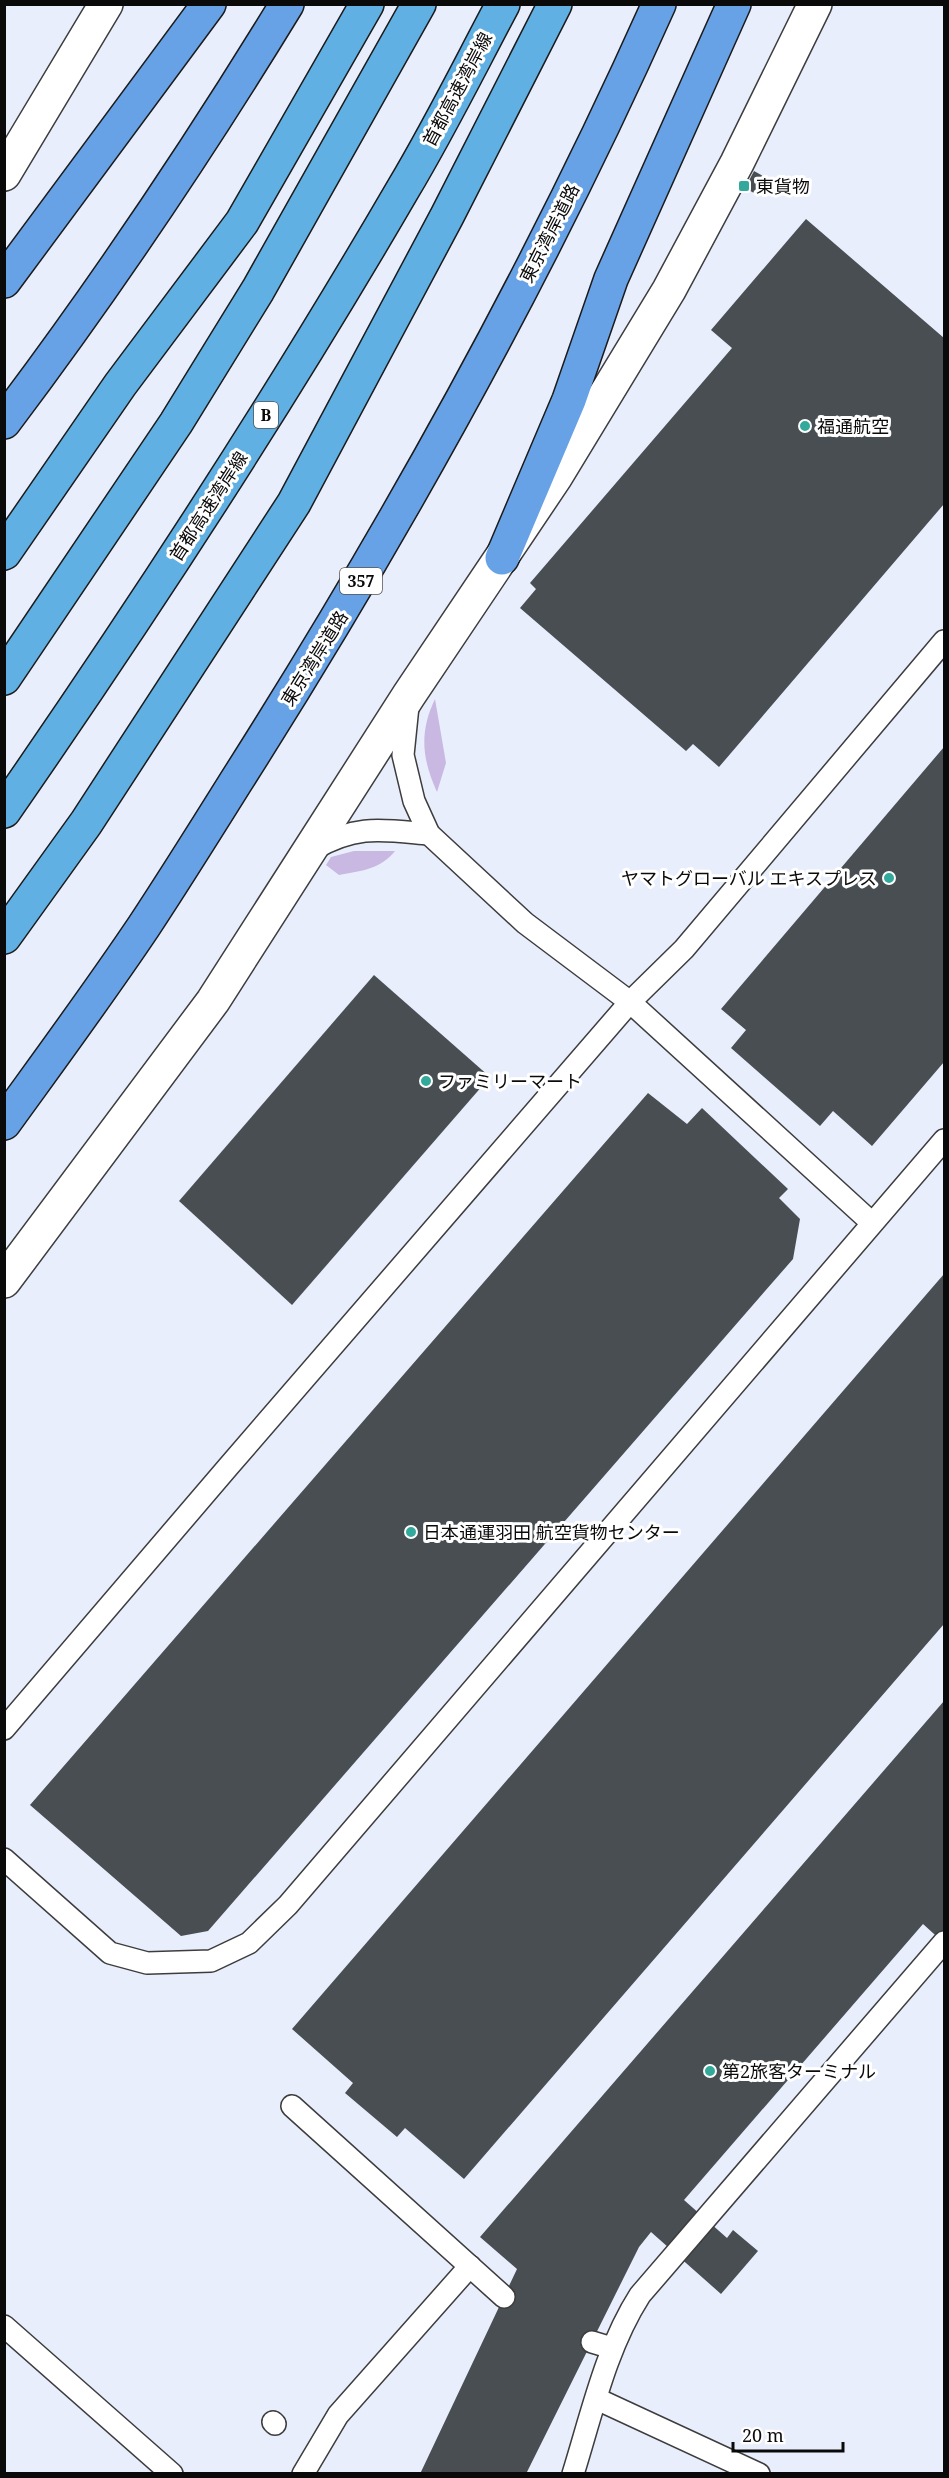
<svg xmlns="http://www.w3.org/2000/svg" width="949" height="2478" viewBox="0 0 949 2478" font-family="'Noto Serif','Noto Sans JP',serif">
<style>
.green{fill:#c9b8e2}
.building{fill:#484e51}
.lines{fill:none;stroke-linecap:round;stroke-linejoin:round}
.service-casing{stroke:#3d3d3d;stroke-width:24}
.tertiary-casing{stroke:#3d3d3d;stroke-width:36}
.trunk-casing{stroke:#1b1b1b;stroke-width:36}
.motorway-casing{stroke:#1b1b1b;stroke-width:36}
.service{stroke:#fff;stroke-width:21}
.tertiary{stroke:#fff;stroke-width:33}
.trunk{stroke:#68a2e6;stroke-width:33}
.motorway{stroke:#61b0e3;stroke-width:33}
.poi-dot{fill:#33a99b;stroke:#fff;stroke-width:2}
.labels{text-anchor:middle;dominant-baseline:central;stroke-width:6;stroke-linejoin:round;paint-order:stroke}
.shield{fill:#fff;stroke:#545454;stroke-width:1.5}
.shield-label{font-size:16px;font-weight:bold;fill:#0a0a0a}
.street-label{font-size:18px;fill:#0a0a0a;stroke:#fff}
.poi-label{font-size:18px;fill:#0a0a0a;stroke:#fff;text-anchor:start}
</style>
<rect width="100%" height="100%" fill="#e9eefd"/>
<g class="green">
<path d="M435,699l11,64 -9,29c-15,-33 -18,-60 -2,-93z"/>
<path d="M354,851h41c-14,18 -34,20 -56,24l-13,-10 5,-8z"/>
</g>
<g class="building">
<path d="M754,171l9,5 -9,17 -9,-5z"/>
<path d="M806,219l138,119v166l-225,263 -26,-23 -7,7 -166,-143 16,-19 -6,-6 202,-235 -21,-18z"/>
<path d="M944,747v315l-72,84 -39,-35 -13,15 -89,-78 15,-18 -25,-21z"/>
<path d="M374,975l116,102 -198,228 -113,-104z"/>
<path d="M648,1093l39,31 15,-16 86,81 -9,9 21,21 -7,40 -585,672 -27,5 -151,-131z"/>
<path d="M944,1274v350l-480,555 -59,-51 -8,9 -52,-44 8,-10 -61,-54z"/>
<path d="M944,1701v242l-21,-19 -239,276 43,38 6,-8 25,21 -37,43 -70,-62 -12,15 -113,227h-106l97,-205 -37,-32z"/>
</g>
<g class="lines">
<defs>
<g id="service">
<path d="M408,706l-5,49 11,46 15,33 96,89 105,79 242,221"/>
<path d="M314,849c43,-25 69,-19 115,-15"/>
<path d="M4,1729l224,-262 402,-465 54,-53 260,-308"/>
<path d="M4,1859l106,94 37,10 64,-2 38,-18 39,-38 656,-765"/>
<path d="M292,2106l212,191"/>
<path d="M4,2326l168,148"/>
<path d="M592,2342l20,6"/>
<path d="M597,2399l162,75"/>
<path d="M273,2422l2,2"/>
<path d="M303,2474l35,-59 132,-149"/>
<path d="M573,2474c19,-61 33,-126 67,-179l304,-353"/>
</g>
<g id="tertiary">
<path d="M4,174l102,-170"/>
<path d="M4,1281l209,-280 196,-306 147,-219 113,-186 68,-127 78,-159"/>
</g>
<g id="trunk">
<path d="M4,281l205,-277"/>
<path d="M4,422c101,-134 195,-274 283,-418"/>
<path d="M502,558l67,-158 42,-121 123,-275"/>
<path d="M4,1123c47,-65 95,-130 140,-197 31,-47 61,-95 91,-143 159,-250 303,-508 424,-779"/>
</g>
<g id="motorway">
<path d="M4,553l116,-168 122,-163 125,-218"/>
<path d="M4,678l172,-255 82,-133 161,-286"/>
<path d="M4,811c140,-202 275,-409 399,-622 36,-60 67,-123 100,-185"/>
<path d="M4,937l82,-114 208,-320 153,-287 108,-212"/>
</g>
</defs>
<use href="#service" class="service-casing"/>
<use href="#tertiary" class="tertiary-casing"/>
<use href="#trunk" class="trunk-casing"/>
<use href="#motorway" class="motorway-casing"/>
<use href="#service" class="service"/>
<use href="#tertiary" class="tertiary"/>
<use href="#trunk" class="trunk"/>
<use href="#motorway" class="motorway"/>
</g>
<g class="poi-dot">
<rect x="738" y="180" width="12" height="12" rx="3"/>
<circle cx="805" cy="426" r="6"/>
<circle cx="889" cy="878" r="6"/>
<circle cx="426" cy="1081" r="6"/>
<circle cx="411" cy="1532" r="6"/>
<circle cx="710" cy="2071" r="6"/>
</g>
<g class="labels">
<g class="shield">
<rect x="254" y="402" width="24" height="26" rx="4.5"/>
<rect x="340" y="568" width="42" height="26" rx="4.5"/>
</g>
<g class="shield-label">
<text x="266" y="415">B</text>
<text x="361" y="581">357</text>
</g>
<g class="street-label">
<text transform="translate(457 89) rotate(-62)">首都高速湾岸線</text>
<text transform="translate(549 233) rotate(-63)">東京湾岸道路</text>
<text transform="translate(208 506) rotate(-57)">首都高速湾岸線</text>
<text transform="translate(314 658) rotate(-58)">東京湾岸道路</text>
</g>
<g class="poi-label">
<text x="756" y="186">東貨物</text>
<text x="817" y="426">福通航空</text>
<text x="877" y="878" text-anchor="end">ヤマトグローバル エキスプレス</text>
<text x="438" y="1081">ファミリーマート</text>
<text x="423" y="1532">日本通運羽田 航空貨物センター</text>
<text x="722" y="2071">第2旅客ターミナル</text>
</g>
</g>
<rect width="949" height="2478" fill="none" stroke="#0a0a0a" stroke-width="12"/>
<path d="M733 2442v9h110v-9" fill="none" stroke="#0a0a0a" stroke-width="3"/>
<text x="742" y="2442" font-size="18" fill="#0a0a0a" stroke="#ffffff" stroke-width="4.5" paint-order="stroke">20 m</text>
</svg>
